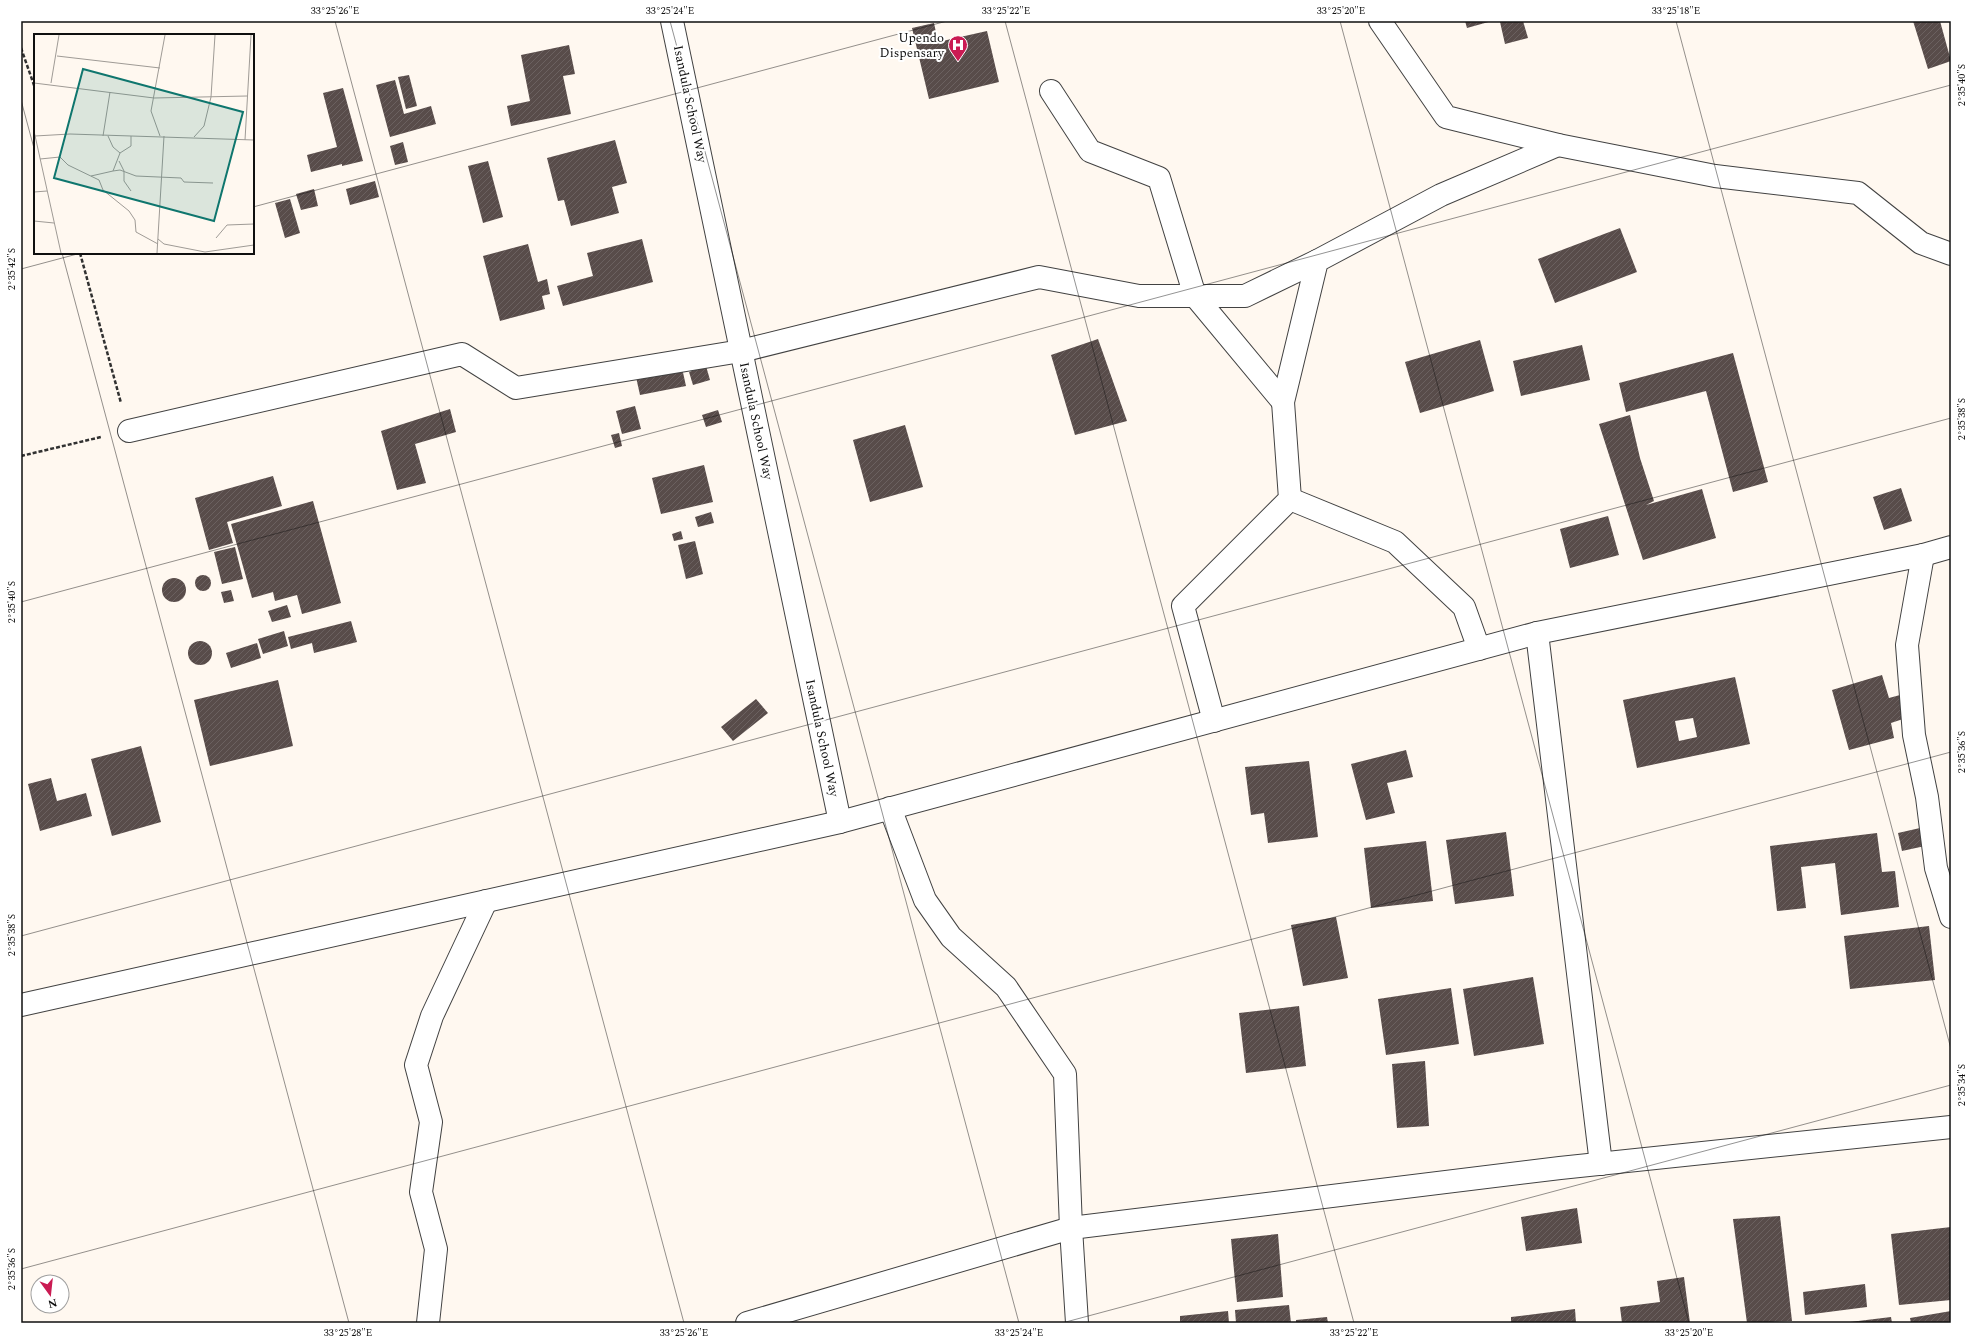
<svg xmlns="http://www.w3.org/2000/svg" width="1972" height="1344" viewBox="0 0 1972 1344" font-family="Spectral,serif">
<style>
.building{fill:url(#building-hatch);fill-rule:evenodd}
.lines{fill:none;stroke-linecap:round;stroke-linejoin:round}
.minor-casing{stroke:#424242;stroke-width:24}
.path{stroke:#313131;stroke-width:2.5;stroke-dasharray:4 2;stroke-linecap:butt}
.minor{stroke:#fff;stroke-width:22}
.ticks{fill:none;stroke:#0f0f0f;stroke-width:1;stroke-opacity:0.45}
.labels{text-anchor:middle;dominant-baseline:central;stroke-width:4;stroke-linejoin:round;paint-order:stroke}
.poi-label{font-size:13px;fill:#0f0f0f;stroke:#fff;text-anchor:end}
.street-label{font-size:13px;fill:#0f0f0f;stroke:#fff}
.inset-road{fill:none;stroke:#9f9b96;stroke-width:1}
.view{fill:#0f766e;fill-opacity:0.15;stroke:#0f766e;stroke-width:2}
.inset-edge{fill:none;stroke:#0f0f0f;stroke-width:2}
.neatline{fill:none;stroke:#0f0f0f;stroke-width:1.5}
.ticks-label{font-size:10px;text-anchor:middle;fill:#0f0f0f}
</style>
<defs>
<pattern id="building-hatch" width="6" height="6" patternUnits="userSpaceOnUse"><rect width="6" height="6" fill="#584c4a"/><path d="M-1 1l2-2M0 6l6-6M5 7l2-2" fill="none" stroke="#6b6160"/></pattern>
</defs>
<rect width="100%" height="100%" fill="#fff8f0"/>
<g class="building">
<path d="M1465,21h27l-25,7z"/>
<path d="M1504,21h19l5,17 -23,6 -5,-22z"/>
<path d="M1913,21h27l11,40 -23,8z"/>
<path d="M934,23l4,19 49,-11 12,51 -70,17 -17,-71z"/>
<path d="M569,45l6,29 -12,2 8,38 -60,12 -4,-20 23,-5 -9,-46z"/>
<path d="M409,75l8,31 -11,3 -8,-32z"/>
<path d="M395,80l9,34 27,-8 5,18 -46,13 -14,-52z"/>
<path d="M343,88l20,73 -21,5v-2l-31,8 -4,-17 30,-8 -14,-54z"/>
<path d="M615,140l12,43 -15,4 7,26 -48,13 -7,-26 -6,1 -11,-43z"/>
<path d="M403,142l5,20 -13,3 -5,-19z"/>
<path d="M488,161l15,56 -20,6 -15,-57z"/>
<path d="M375,181l4,16 -29,8 -4,-16z"/>
<path d="M314,189l4,17 -17,4 -5,-16z"/>
<path d="M290,199l10,34 -15,5 -10,-35z"/>
<path d="M1620,228l17,44 -82,31 -17,-44z"/>
<path d="M642,239l11,43 -90,24 -6,-20 36,-10 -6,-23z"/>
<path d="M528,244l10,38 9,-3 3,15 -8,2 3,13 -45,12 -17,-65z"/>
<path d="M1098,339l29,82 -52,14 -24,-80z"/>
<path d="M1480,340l14,51 -74,22 -15,-51z"/>
<path d="M1582,345l8,35 -69,16 -8,-35z"/>
<path d="M1733,353l35,129 -35,10 -27,-101 -80,21 -7,-29z"/>
<path d="M706,366l4,14 -17,5 -4,-13z"/>
<path d="M682,368l4,18 -46,9 -4,-18z"/>
<path d="M635,406l6,23 -19,5 -6,-23z"/>
<path d="M450,409l6,23 -41,12 11,39 -29,7 -16,-59z"/>
<path d="M718,410l4,12 -16,5 -4,-12z"/>
<path d="M1630,415l10,43 14,43 -8,4 56,-16 14,49 -73,22 -44,-136z"/>
<path d="M905,425l18,62 -53,15 -17,-62z"/>
<path d="M619,433l3,13 -7,2 -4,-13z"/>
<path d="M704,465l9,37 -52,12 -9,-36z"/>
<path d="M273,476l9,30 -55,16 6,21 -24,7 -14,-52z"/>
<path d="M1901,488l11,33 -28,9 -11,-33z"/>
<path d="M313,501l28,102 -39,11 -5,-19 -22,6 -2,-9 -21,6 -21,-74z"/>
<path d="M711,512l3,11 -16,4 -3,-10z"/>
<path d="M1608,516l11,39 -49,13 -10,-39z"/>
<path d="M681,531l2,8 -9,2 -2,-7z"/>
<path d="M695,541l8,33 -17,5 -8,-34z"/>
<path d="M235,547l8,32 -21,5 -8,-32z"/>
<circle cx="203" cy="583" r="8"/>
<circle cx="174" cy="590" r="12"/>
<path d="M231,590l3,11 -10,2 -3,-11z"/>
<path d="M287,605l4,12 -19,5 -4,-11z"/>
<path d="M351,621l6,21 -43,11 -2,-10 -21,6 -3,-12z"/>
<path d="M284,631l4,15 -25,8 -5,-15z"/>
<circle cx="200" cy="653" r="12"/>
<path d="M257,643l4,15 -30,10 -5,-15z"/>
<path d="M1882,675l7,23 11,-3 6,23 -15,5 3,15 -45,12 -17,-60z"/>
<path d="M1735,677l15,67 -113,24 -14,-68zM1693,718l4,19 -18,4 -4,-20z"/>
<path d="M278,680l15,66 -83,20 -16,-66z"/>
<path d="M756,699l12,14 -35,28 -12,-14z"/>
<path d="M141,746l20,76 -49,14 -21,-77z"/>
<path d="M1406,750l7,27 -26,6 8,30 -29,7 -15,-56z"/>
<path d="M1309,761l9,76 -50,6 -4,-30 -13,2 -6,-48z"/>
<path d="M51,778l6,23 29,-8 6,23 -52,15 -12,-47z"/>
<path d="M1920,828l5,18 -23,5 -4,-18z"/>
<path d="M1506,832l8,64 -59,8 -9,-64z"/>
<path d="M1877,833l5,39 13,-1 4,36 -58,8 -6,-52 -34,4 5,41 -29,3 -7,-65z"/>
<path d="M1426,841l7,60 -62,7 -7,-60z"/>
<path d="M1336,917l12,61 -45,8 -12,-61z"/>
<path d="M1929,926l6,54 -85,9 -6,-53z"/>
<path d="M1533,977l11,67 -70,12 -11,-67z"/>
<path d="M1451,988l8,56 -73,11 -8,-56z"/>
<path d="M1299,1006l7,60 -60,7 -7,-60z"/>
<path d="M1425,1061l4,65 -32,2 -5,-64z"/>
<path d="M1577,1208l5,35 -56,8 -5,-34z"/>
<path d="M1780,1216l12,105 -45,2 -14,-104z"/>
<path d="M1951,1227v73l-52,5 -8,-71z"/>
<path d="M1278,1234l5,63 -46,5 -6,-63z"/>
<path d="M1684,1277l6,46h-68l-2,-16 40,-5 -3,-21z"/>
<path d="M1865,1284l2,23 -62,8 -2,-23z"/>
<path d="M1289,1305l2,18h-55l-1,-13z"/>
<path d="M1575,1309l1,14h-65v-6z"/>
<path d="M1228,1311l1,12h-49v-7z"/>
<path d="M1951,1311v12h-40l-1,-5z"/>
<path d="M1327,1317l1,6h-32v-3z"/>
<path d="M1891,1317l1,6h-42v-1z"/>
</g>
<g class="lines">
<defs>
<g id="minor">
<path d="M672,21l168,801"/>
<path d="M1380,21l66,96 112,28 157,31 143,17 63,50 30,11"/>
<path d="M1051,91l39,60 69,27 36,118 88,106"/>
<path d="M129,431l333,-77 54,34 225,-37 298,-74 100,19h106l72,-35"/>
<path d="M1290,499l105,43 69,65 15,42"/>
<path d="M1923,555l-16,90 7,90 13,62 9,71 15,49"/>
<path d="M1537,633l64,531"/>
<path d="M1214,721l-31,-115 107,-107 -7,-97 34,-141 124,-66 117,-50"/>
<path d="M890,808l35,92 26,37 55,50 59,87 6,154 6,95"/>
<path d="M21,1005l819,-183 697,-189 386,-78 28,-8"/>
<path d="M428,1323l8,-74 -15,-57 10,-70 -15,-57 16,-49 54,-115"/>
<path d="M747,1323l324,-95 489,-60 391,-41"/>
</g>
</defs>
<use href="#minor" class="minor-casing"/>
<g class="path">
<path d="M21,48l14,40"/>
<path d="M80,253l41,150"/>
<path d="M21,456l80,-19"/>
</g>
<use href="#minor" class="minor"/>
</g>
<path class="ticks" d="M335,21l349,1302M670,21l349,1302M1005,21l349,1302M1340,21l349,1302M1676,21l275,1028M21,100l14,52M253,207l694,-186M62,253l287,1070M21,269l60,-16M21,602l1930,-517M21,936l1930,-518M21,1269l1930,-517M1062,1323l889,-238"/>
<defs>
<symbol id="hospital-pin" viewBox="-11 -11 22 30"><path d="M0 17L-7.5 6A9.5 9.5 0 1 1 7.5 6Z" fill="#ca1b53" stroke="#fff"/><path d="M-5-5h3v3.5h4V-5h3V5h-3V1.5h-4V5h-3Z" fill="#fff"/></symbol>
</defs>
<g fill-rule="evenodd">
<use href="#hospital-pin" x="947" y="34" width="22" height="30"/>
</g>
<g class="labels">
<g class="poi-label">
<text x="944" y="38">Upendo<tspan x="944" dy="15">Dispensary</tspan></text>
</g>
<g class="street-label">
<text transform="translate(690 104) rotate(78)">Isandula School Way</text>
<text transform="translate(756 421) rotate(78)">Isandula School Way</text>
<text transform="translate(822 738) rotate(78)">Isandula School Way</text>
</g>
</g>
<g transform="translate(34 34)">
<rect width="220" height="220" fill="#fff8f0"/>
<path class="inset-road" d="M23,22l103,12M0,49l120,15 93,-2M17,49l8,-48M0,97l27,122M1,102l35,-2 184,6M69,102l7,-44M74,102l5,11 7,6M126,102l-9,-25 14,-76M160,103l10,-11 7,-29 4,-62M211,106l6,-105M6,125l20,-2 8,8 31,15 4,10 26,21 6,9 1,12 22,12M85,127l5,10v10l7,10M79,137l7,-1 16,6 45,2 3,4 29,1M57,142l22,-5 7,-18 11,-7v-10M0,158l13,-1M0,187l20,2M182,204l11,-13 27,-1M124,205l6,5 41,8 49,-7M123,219l7,-117"/>
<path class="view" d="M49,35l160,43 -29,109 -160,-43z"/>
<rect width="220" height="220" class="inset-edge"/>
</g>
<rect width="1972" height="1344" fill="none" stroke="#ffffff" stroke-width="44"/>
<g transform="translate(50 1294) rotate(165)"><circle r="19" fill="#ffffff" stroke="#9f9f9f"/>
<path d="M0-3L7 15L0 10L-7 15Z" fill="#ca1b53"/>
<text y="-6" font-size="11" font-weight="bold" text-anchor="middle" fill="#0f0f0f">N</text>
</g>
<rect x="22" y="22" width="1928" height="1300" class="neatline"/>
<g class="ticks-label">
<text x="335" y="14">33°25'26"E</text>
<text x="670" y="14">33°25'24"E</text>
<text x="1006" y="14">33°25'22"E</text>
<text x="1341" y="14">33°25'20"E</text>
<text x="1676" y="14">33°25'18"E</text>
<text transform="translate(1961 85) rotate(-90)" y="4">2°35'40"S</text>
<text transform="translate(11 269) rotate(-90)" y="4">2°35'42"S</text>
<text transform="translate(1961 419) rotate(-90)" y="4">2°35'38"S</text>
<text transform="translate(11 602) rotate(-90)" y="4">2°35'40"S</text>
<text transform="translate(1961 752) rotate(-90)" y="4">2°35'36"S</text>
<text transform="translate(11 935) rotate(-90)" y="4">2°35'38"S</text>
<text transform="translate(1961 1085) rotate(-90)" y="4">2°35'34"S</text>
<text transform="translate(11 1269) rotate(-90)" y="4">2°35'36"S</text>
<text x="348" y="1336">33°25'28"E</text>
<text x="684" y="1336">33°25'26"E</text>
<text x="1019" y="1336">33°25'24"E</text>
<text x="1354" y="1336">33°25'22"E</text>
<text x="1689" y="1336">33°25'20"E</text>
</g>
</svg>
